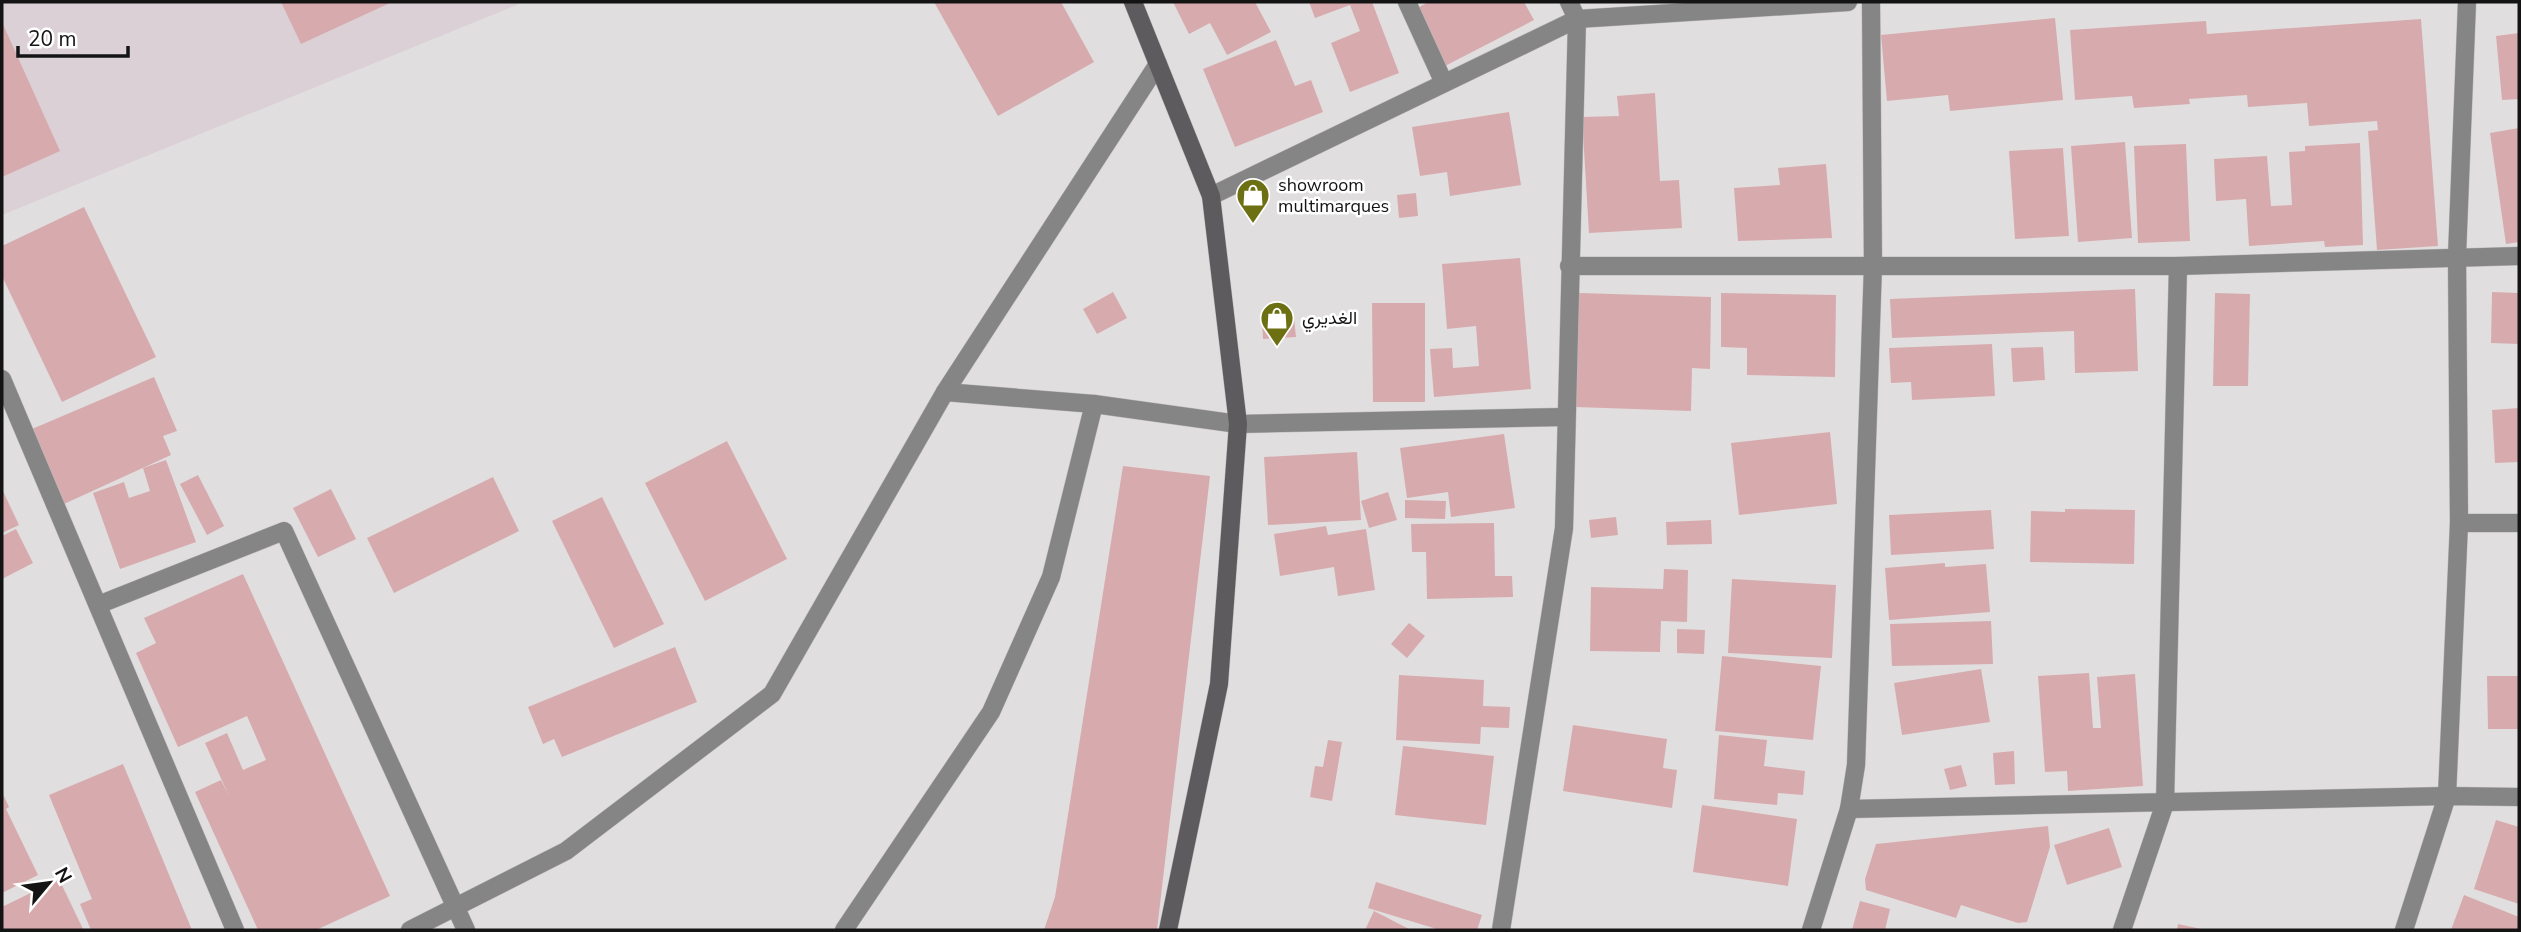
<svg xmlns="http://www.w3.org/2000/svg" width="2521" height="932" viewBox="0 0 2521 932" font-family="'Nunito Sans',Vazirmatn,sans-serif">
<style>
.built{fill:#dbd0d5}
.building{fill:#d7abae}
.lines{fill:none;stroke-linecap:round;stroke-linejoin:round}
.minor-casing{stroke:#bcbaba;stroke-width:19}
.tertiary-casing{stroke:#bcbaba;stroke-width:19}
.secondary-casing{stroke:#bcbaba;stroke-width:19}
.minor{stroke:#868586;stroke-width:18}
.tertiary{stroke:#868586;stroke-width:18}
.secondary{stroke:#5d5b5d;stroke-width:18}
.labels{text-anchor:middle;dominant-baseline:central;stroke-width:5;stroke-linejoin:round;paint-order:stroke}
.poi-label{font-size:18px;fill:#151414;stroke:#fff;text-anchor:start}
</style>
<rect width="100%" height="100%" fill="#e1dedf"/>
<path class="built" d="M2,2h522l-522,213z"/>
<g class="building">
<path d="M281,2h111l-91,42z"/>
<path d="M934,2h127l33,60 -96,54z"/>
<path d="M1173,2h82l16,30 -44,23 -17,-32 -21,11z"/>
<path d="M1309,2h63l27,71 -49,19 -19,-49 29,-12 -10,-26 -35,13z"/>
<path d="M1429,2h95l10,18 -91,47 -30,-57z"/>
<path d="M2055,18l8,82 -113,11 -2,-16 -61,6 -6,-66z"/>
<path d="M2421,19l17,227 -61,4 -9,-119 10,-1 -1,-9 -68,5 -2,-23 -59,4 -1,-12 -58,4 1,5 -56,4 -2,-12 -57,4 -5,-70 136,-9 1,13z"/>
<path d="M2,22l58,129 -58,26z"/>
<path d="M2519,33v66l-17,1 -6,-64z"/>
<path d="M1276,40l19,46 16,-6 12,32 -88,35 -32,-78z"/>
<path d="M1655,93l5,88 19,-1 3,48 -93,5 -7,-116 37,-1 -2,-20z"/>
<path d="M1509,112l12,73 -71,11 -3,-24 -27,4 -8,-49z"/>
<path d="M2519,128v114l-13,2 -16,-111z"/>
<path d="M2125,142l7,96 -54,4 -7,-96z"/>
<path d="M2360,143l3,102 -38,2 -1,-6 -75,5 -3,-47 -30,2 -2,-42 53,-3 4,50 21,-1 -3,-53 16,-1v-5z"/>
<path d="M2186,144l4,97 -52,2 -4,-97z"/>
<path d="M2063,148l6,88 -54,3 -6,-88z"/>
<path d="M1826,164l6,74 -94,3 -4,-53 46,-3 -2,-17z"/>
<path d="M1416,193l2,23 -19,2 -2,-23z"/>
<path d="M84,207l72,150 -94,45 -60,-126v-30z"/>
<path d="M1520,258l11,131 -97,8 -4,-48 22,-1 1,20 26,-2 -3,-40 -29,3 -5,-65z"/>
<path d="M2135,289l3,82 -63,2 -1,-42 -182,7 -2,-39z"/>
<path d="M1113,292l14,26 -30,16 -14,-25z"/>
<path d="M2492,292l27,1v51l-28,-1z"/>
<path d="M1579,293l132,4 -1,72 -18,-1 -1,43 -115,-4z"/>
<path d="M1721,293l115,2 -1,82 -88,-2v-27l-26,-1z"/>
<path d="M2215,293l35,1 -2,92h-35z"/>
<path d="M1372,303h53v99h-52z"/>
<path d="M1294,318l2,19 -33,2 -1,-19z"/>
<path d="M1992,344l3,52 -83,4 -1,-18 -20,1 -2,-35z"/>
<path d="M2043,347l2,33 -32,2 -2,-34z"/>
<path d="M154,377l23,54 -14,5 8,19 -107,49 -32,-75z"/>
<path d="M2519,408v54l-24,1 -3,-53z"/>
<path d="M1830,432l7,72 -98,11 -8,-72z"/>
<path d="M1504,434l11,74 -64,9 -3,-25 -41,6 -7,-50z"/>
<path d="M727,441l60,118 -82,42 -60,-118z"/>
<path d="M1357,452l4,68 -93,5 -4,-68z"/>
<path d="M166,460l30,82 -76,27 -27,-76 31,-11 5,16 21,-7 -7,-23z"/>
<path d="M1123,466l87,10 -53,454h-113l11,-33z"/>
<path d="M198,475l26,51 -17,9 -27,-51z"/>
<path d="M493,477l26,54 -125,62 -27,-55z"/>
<path d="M2,489l17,36 -17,8z"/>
<path d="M331,489l25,50 -38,18 -25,-49z"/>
<path d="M1388,492l9,28 -28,8 -8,-27z"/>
<path d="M602,497l62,127 -50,24 -62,-127z"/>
<path d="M1405,500l41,1 -1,18 -40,-1z"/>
<path d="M2065,509l70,1 -1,54 -104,-2 1,-51 34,1z"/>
<path d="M1991,510l3,39 -103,6 -2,-40z"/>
<path d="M1616,517l2,18 -27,3 -2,-18z"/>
<path d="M1711,520l1,24 -45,1 -1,-23z"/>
<path d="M1494,523l1,53h17l1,21 -86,2 -1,-47h-14l-1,-28z"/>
<path d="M1326,526l2,9 38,-6 9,61 -37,6 -4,-29 -54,9 -6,-42z"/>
<path d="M16,529l17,34 -31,16v-43z"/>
<path d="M1945,563v4l41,-3 4,48 -101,8 -4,-52z"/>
<path d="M1664,569l24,1 -1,52 -26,-1 -1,31 -70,-1 1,-64 72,2z"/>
<path d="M243,574l147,322 -74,34h-58l-63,-138 26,-12 8,16 -24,-53 22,-10 16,37 23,-10 -19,-44 -69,31 -42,-94 20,-10 -12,-25z"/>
<path d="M1732,579l104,6 -4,73 -104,-5z"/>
<path d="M1991,621l2,43 -101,2 -2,-42z"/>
<path d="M1409,623l16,13 -18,22 -16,-14z"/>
<path d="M1677,629l28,1 -1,24 -27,-1z"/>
<path d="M675,647l22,55 -135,55 -8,-18 -11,5 -15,-37z"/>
<path d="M1722,656l99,10 -8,74 -98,-9z"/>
<path d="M1981,669l9,53 -88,13 -8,-52z"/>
<path d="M2089,673l4,55h8l-4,-51 38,-3 8,112 -75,5 -1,-20 -22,1 -7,-96z"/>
<path d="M1399,675l85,5 -1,26 27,1 -1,21 -28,-1 -1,17 -84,-4z"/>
<path d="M2487,676h32v53h-31z"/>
<path d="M1573,725l94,14 -4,29 14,2 -5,38 -109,-17z"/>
<path d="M1719,735l48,5 -3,26 41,5 -2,24 -25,-2 -1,12 -63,-6z"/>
<path d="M1328,740l14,2 -10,59 -22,-4 5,-31 8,1z"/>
<path d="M1403,746l91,10 -8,69 -91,-10z"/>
<path d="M2014,751l1,33 -20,1 -2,-32z"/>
<path d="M123,764l69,166h-101l-11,-26 12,-5 -43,-104z"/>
<path d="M1961,765l6,21 -17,4 -6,-21z"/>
<path d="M2,792l7,15 -3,2 32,66 -36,18z"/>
<path d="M1702,805l95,14 -9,67 -95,-14z"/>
<path d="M2496,820l23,7v77l-45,-15z"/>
<path d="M2048,826l2,21 -23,75 -9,1 -57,-18 -5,13 -90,-28 -1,-11 11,-35z"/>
<path d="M2109,828l13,39 -55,18 -13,-40z"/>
<path d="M59,879l24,50 -81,1v-23z"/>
<path d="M1376,882l106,33 -5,15h-37l-72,-22z"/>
<path d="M2464,895l55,22v13h-68z"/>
<path d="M1860,901l30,8 -5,21h-33z"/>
<path d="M1374,911l37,19h-46z"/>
<path d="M2178,924l23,5v1h-24z"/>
</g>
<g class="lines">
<defs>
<g id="minor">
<path d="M1407,2l37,81"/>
<path d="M1569,266h609l341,-10"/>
<path d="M2,379l233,551"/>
<path d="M945,392l149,12 144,20 326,-7"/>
<path d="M2459,523h60"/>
<path d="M98,605l186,-74 182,399"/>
<path d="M1849,809l598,-13 72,1"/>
<path d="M844,930l147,-218 60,-135 43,-173"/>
<path d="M1501,930l63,-402 13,-509 -8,-17"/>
<path d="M1811,930l38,-121 7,-44 17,-500 -2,-263"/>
<path d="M2122,930l43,-127 13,-537"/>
<path d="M2404,930l43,-134 12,-273 -2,-267 10,-254"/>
</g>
<g id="tertiary">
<path d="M1211,196l366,-177 271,-17"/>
<path d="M410,930l156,-79 206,-157 173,-302 213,-328"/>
</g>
<path id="secondary" d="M1133,2l78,194 27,228 -19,260 -51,246"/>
</defs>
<use href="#minor" class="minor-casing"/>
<use href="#tertiary" class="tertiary-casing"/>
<use href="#secondary" class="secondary-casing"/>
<use href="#minor" class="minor"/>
<use href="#tertiary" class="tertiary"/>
<use href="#secondary" class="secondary"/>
</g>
<defs>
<symbol id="shop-pin" viewBox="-11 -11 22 30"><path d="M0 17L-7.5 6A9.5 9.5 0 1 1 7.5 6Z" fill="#6c6f12" stroke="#fff"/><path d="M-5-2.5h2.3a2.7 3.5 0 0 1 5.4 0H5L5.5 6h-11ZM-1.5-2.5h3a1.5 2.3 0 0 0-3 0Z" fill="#fff"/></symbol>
</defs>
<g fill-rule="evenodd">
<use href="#shop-pin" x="1234" y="176" width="38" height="52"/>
<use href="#shop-pin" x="1258" y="299" width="38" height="52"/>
</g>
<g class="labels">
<g class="poi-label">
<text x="1278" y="185">showroom<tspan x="1278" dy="21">multimarques</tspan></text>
<text x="1302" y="318">الغديري</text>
</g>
</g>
<rect width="2521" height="932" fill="none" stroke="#151414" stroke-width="7"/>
<g transform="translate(49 883) rotate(61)" stroke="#ffffff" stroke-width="5" paint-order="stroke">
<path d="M0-5L12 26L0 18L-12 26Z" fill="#151414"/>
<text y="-10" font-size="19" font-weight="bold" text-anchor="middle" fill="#151414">N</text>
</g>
<path d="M18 46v10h110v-10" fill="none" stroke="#151414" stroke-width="3.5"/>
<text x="28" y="46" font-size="21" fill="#151414" stroke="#ffffff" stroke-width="5" paint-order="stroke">20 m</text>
</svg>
